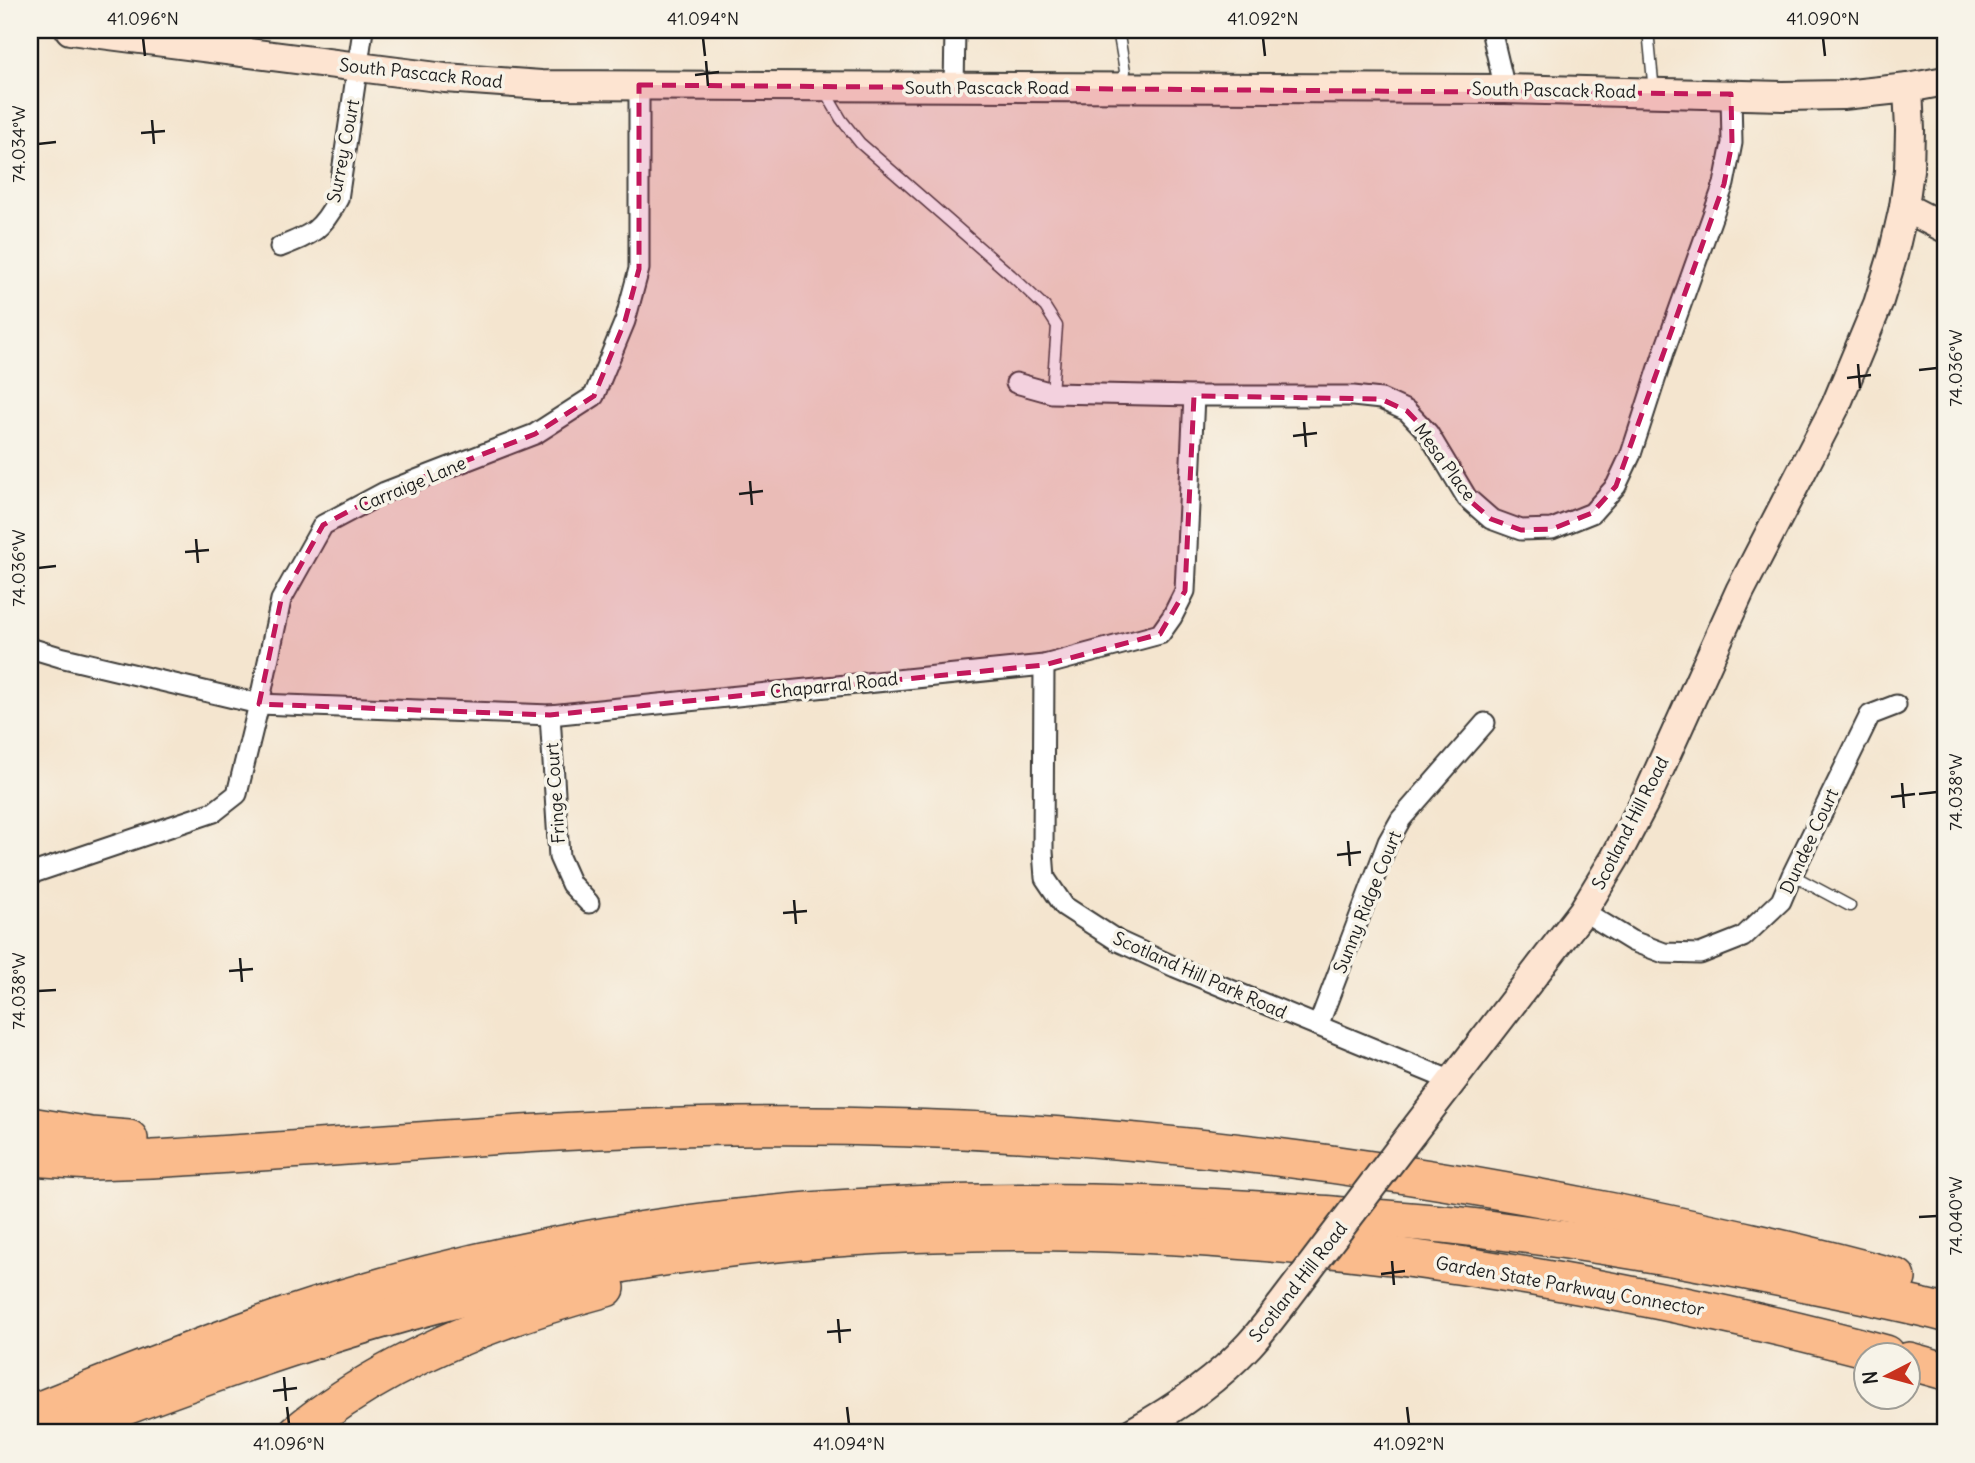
<svg xmlns="http://www.w3.org/2000/svg" width="1975" height="1463" viewBox="0 0 1975 1463" font-family="Delius,sans-serif">
<style>
.lines{fill:none;stroke-linecap:round;stroke-linejoin:round}
.lane-casing{stroke:#3c3a37;stroke-width:13}
.street-casing{stroke:#3c3a37;stroke-width:23}
.secondary-casing{stroke:#3c3a37;stroke-width:32}
.highway-casing{stroke:#3c3a37;stroke-width:40}
.lane{stroke:#fff;stroke-width:10}
.street{stroke:#fff;stroke-width:19}
.secondary{stroke:#fde4d1;stroke-width:28}
.highway{stroke:#fabb8c;stroke-width:37}
.secondary-bridge-casing{stroke:#3c3a37;stroke-width:32;stroke-linecap:butt}
.secondary-bridge{stroke:#fde4d1;stroke-width:28}
.marked{fill:#c2185b;fill-opacity:0.2;stroke:#c2185b;stroke-width:5;stroke-dasharray:14 9;stroke-linejoin:round}
.ticks{fill:none;stroke:#1c1c1c;stroke-width:2.5}
.labels{text-anchor:middle;dominant-baseline:central;stroke-width:7;stroke-linejoin:round;paint-order:stroke}
.street-label{font-size:18px;fill:#1c1c1c;stroke:#f7f3e8}
.neatline{fill:none;stroke:#1c1c1c;stroke-width:2.5}
.ticks-label{font-size:18px;text-anchor:middle;fill:#1c1c1c}
</style>
<rect width="100%" height="100%" fill="#f7f3e8"/>
<filter id="ink" filterUnits="userSpaceOnUse"><feTurbulence type="fractalNoise" baseFrequency=".0143" numOctaves="2"/><feDisplacementMap in="SourceGraphic" scale="14" xChannelSelector="R" yChannelSelector="G"/><feConvolveMatrix kernelMatrix="1 2 1 2 8 2 1 2 1" color-interpolation-filters="sRGB"/></filter>
<filter id="wash" filterUnits="userSpaceOnUse"><feTurbulence type="fractalNoise" baseFrequency=".00686" numOctaves="4" result="noise"/><feDisplacementMap in="SourceGraphic" scale="28" xChannelSelector="R" yChannelSelector="G"/><feGaussianBlur stdDeviation="1.57" result="paint"/><feColorMatrix in="noise" values="0 0 0 0 0 0 0 0 0 0 0 0 0 0 0 0 0 1.4 0 .05"/><feComposite in="paint" operator="in"/></filter>
<g filter="url(#wash)">
<rect width="100%" height="100%" fill="#f4e5cf"/>
</g>
<g filter="url(#ink)">
<g class="lines">
<defs>
<g id="lane">
<path d="M1118,30l7,41 -3,12"/>
<path d="M1648,30l6,62"/>
<path d="M824,90l17,29 19,24 151,132 34,32 12,19 -5,67"/>
<path d="M1792,875l58,31"/>
</g>
<g id="street">
<path d="M1491,30l14,59"/>
<path d="M954,87l1,-57"/>
<path d="M280,247c33,-13 41,-16 58,-48l25,-169"/>
<path d="M1016,383l36,10 142,3h159l28,3 26,12 21,22 39,65 24,21 30,11 31,-1 40,-16 24,-27 15,-32 33,-102 60,-168 8,-41 -1,-49"/>
<path d="M30,648l30,9 199,47 291,11 494,-50 116,-31 12,-17 13,-26 9,-195"/>
<path d="M1044,665l-1,186 2,27 19,28 54,35 57,26 277,114"/>
<path d="M550,715l9,142 12,27 18,19"/>
<path d="M30,874l184,-62 23,-18 22,-90 22,-104 42,-75 62,-33 150,-58 59,-38 31,-75 14,-52v-184"/>
<path d="M1583,911l49,30 32,12 36,1 43,-17 38,-36 11,-26 78,-160 26,-10"/>
<path d="M1318,1026l70,-184 13,-23 84,-96"/>
</g>
<g id="secondary">
<path d="M70,30l375,48 96,7 964,4 278,7 60,-1 65,-7 37,-7"/>
<path d="M1904,207l41,21"/>
<path d="M1412,1133l171,-222 32,-53 31,-59 94,-208 96,-186 42,-101 15,-49 11,-48 5,-37 1,-40 -2,-42"/>
<path d="M1131,1433c42,-23 85,-52 118,-88 11,-12 21,-25 31,-38"/>
</g>
<g id="highway">
<path d="M30,1126l61,10 38,3"/>
<path d="M30,1157l60,4 62,-2c194,-11 388,-31 582,-33 295,-4 591,28 879,86 95,20 190,40 284,66"/>
<path d="M1909,1361l36,10"/>
<path d="M30,1414c85,-34 170,-68 257,-98 77,-26 157,-47 237,-64 256,-55 521,-58 782,-39 49,4 98,7 147,12 120,14 240,34 358,59 45,9 90,18 134,29"/>
<path d="M55,1433c155,-60 311,-116 474,-151 328,-72 669,-61 999,-6 121,21 240,46 358,78"/>
<path d="M297,1433c87,-72 200,-116 309,-145"/>
</g>
</defs>
<use href="#lane" class="lane-casing"/>
<use href="#street" class="street-casing"/>
<use href="#secondary" class="secondary-casing"/>
<use href="#highway" class="highway-casing"/>
<use href="#lane" class="lane"/>
<use href="#street" class="street"/>
<use href="#secondary" class="secondary"/>
<use href="#highway" class="highway"/>
<defs>
<path id="secondary-bridge" d="M1280,1307l132,-174"/>
</defs>
<use href="#secondary-bridge" class="secondary-bridge-casing"/>
<use href="#secondary-bridge" class="secondary-bridge"/>
</g>
</g>
<path class="marked" d="M639,85l1092,9 1,49 -8,41 -108,302 -24,27 -40,16 -31,1 -30,-11 -24,-21 -39,-65 -21,-22 -26,-12 -187,-3 -9,195 -25,43 -116,31 -494,50 -291,-11 22,-104 42,-75 62,-33 150,-58 59,-38 31,-75 14,-52z"/>
<path class="ticks" d="M143,38l2,18M703,38l2,18M1263,38l2,18M1823,38l2,18M706,61l2,25M695,75l24,-3M152,120l2,24M141,133l24,-2M38,144l18,-2M1858,364l2,24M1919,370l18,-2M1847,378l24,-3M1304,422l2,25M1293,436l24,-3M750,481l2,24M739,494l24,-3M196,539l2,24M185,552l24,-2M38,568l18,-2M1902,783l2,25M1919,794l18,-2M1891,797l24,-3M1348,841l2,25M1337,855l24,-3M794,900l2,24M783,913l24,-2M240,958l2,24M229,971l24,-2M38,991l18,-1M1919,1217l18,-1M1392,1261l2,24M1381,1274l24,-3M838,1319l2,24M827,1332l24,-2M284,1377l2,24M273,1391l24,-3M287,1407l2,17M847,1407l2,17M1407,1407l2,17"/>
<g class="labels">
<g class="street-label">
<text transform="translate(421 73) rotate(6)">South Pascack Road</text>
<text x="987" y="87">South Pascack Road</text>
<text transform="translate(1554 90) rotate(1)">South Pascack Road</text>
<text transform="translate(343 151) rotate(-79)">Surrey Court</text>
<text transform="translate(1445 462) rotate(54)">Mesa Place</text>
<text transform="translate(412 484) rotate(-23)">Carraige Lane</text>
<text transform="translate(834 685) rotate(-6)">Chaparral Road</text>
<text transform="translate(555 793) rotate(-94)">Fringe Court</text>
<text transform="translate(1630 823) rotate(-63)">Scotland Hill Road</text>
<text transform="translate(1809 841) rotate(-65)">Dundee Court</text>
<text transform="translate(1367 902) rotate(-68)">Sunny Ridge Court</text>
<text transform="translate(1200 975) rotate(24)">Scotland Hill Park Road</text>
<text transform="translate(1298 1282) rotate(-52)">Scotland Hill Road</text>
<text transform="translate(1570 1286) rotate(10)">Garden State Parkway Connector</text>
</g>
</g>
<rect width="1975" height="1463" fill="none" stroke="#f7f3e8" stroke-width="77"/>
<g transform="translate(1887 1376) rotate(264)"><circle r="33" fill="#f7f3e8" stroke="#9f9d96" stroke-width="2"/>
<path d="M0-5L12 26L0 18L-12 26Z" fill="#c8321e"/>
<text y="-10" font-size="19" font-weight="bold" text-anchor="middle" fill="#1c1c1c">N</text>
</g>
<rect x="38" y="38" width="1899" height="1386" class="neatline"/>
<g class="ticks-label">
<text x="143" y="25">41.096°N</text>
<text x="703" y="25">41.094°N</text>
<text x="1263" y="25">41.092°N</text>
<text x="1823" y="25">41.090°N</text>
<text transform="translate(19 144) rotate(-90)" y="6">74.034°W</text>
<text transform="translate(1956 368) rotate(-90)" y="6">74.036°W</text>
<text transform="translate(19 568) rotate(-90)" y="6">74.036°W</text>
<text transform="translate(1956 792) rotate(-90)" y="6">74.038°W</text>
<text transform="translate(19 991) rotate(-90)" y="6">74.038°W</text>
<text transform="translate(1956 1216) rotate(-90)" y="6">74.040°W</text>
<text x="289" y="1450">41.096°N</text>
<text x="849" y="1450">41.094°N</text>
<text x="1409" y="1450">41.092°N</text>
</g>
</svg>
